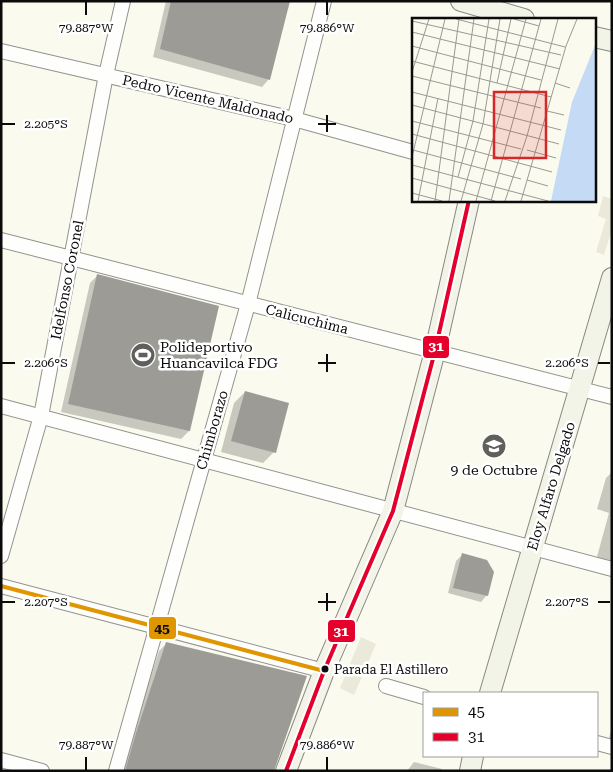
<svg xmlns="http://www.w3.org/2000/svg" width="613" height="772" viewBox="0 0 613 772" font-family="'Roboto Serif',serif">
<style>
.plaza{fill:#eae9da}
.shadow{fill:#0003}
.building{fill:#9c9b95}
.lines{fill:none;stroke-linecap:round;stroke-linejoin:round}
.street-casing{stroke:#93938e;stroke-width:16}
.secondary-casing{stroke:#898984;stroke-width:22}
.street{stroke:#fefefd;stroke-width:14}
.secondary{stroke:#f3f4e8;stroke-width:20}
.bus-1-casing{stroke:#fff;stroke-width:8}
.bus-2-casing{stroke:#fff;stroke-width:8}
.bus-1{stroke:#df9601;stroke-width:4}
.bus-2{stroke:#e4002b;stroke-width:4}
.ticks{fill:none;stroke:#0b0b0b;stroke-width:2}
.bus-dot{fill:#0b0b0b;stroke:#fff;stroke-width:2}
.labels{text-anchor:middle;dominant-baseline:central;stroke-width:5;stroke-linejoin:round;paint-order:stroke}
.bus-label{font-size:13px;fill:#0b0b0b;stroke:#fff;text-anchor:start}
.street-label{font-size:14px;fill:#0b0b0b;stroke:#fff}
.poi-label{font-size:14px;fill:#0b0b0b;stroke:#fff;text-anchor:start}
.inset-road{fill:none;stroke:#9a9a94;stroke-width:1}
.view{fill:#d62828;fill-opacity:0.15;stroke:#d62828;stroke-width:2.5}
.inset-edge{fill:none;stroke:#0b0b0b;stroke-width:2.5}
.ticks-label{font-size:12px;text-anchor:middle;fill:#0b0b0b;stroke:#fff;stroke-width:5;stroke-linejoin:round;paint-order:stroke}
.line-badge{stroke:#fff;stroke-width:2}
.badge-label{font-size:14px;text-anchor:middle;font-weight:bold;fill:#fff}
.pale-badge-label{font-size:14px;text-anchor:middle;font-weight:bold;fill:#111}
</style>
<rect width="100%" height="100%" fill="#fafaef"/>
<g class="plaza">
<path d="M603,196l9,3v30l-8,26 -8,-3 10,-33 -8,-3z"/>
<path d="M361,637l15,7 -22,51 -14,-7z"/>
</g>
<g class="shadow">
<path d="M166,1h122l-19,78 -7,8 -109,-30z"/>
<path d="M98,275l119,32 -28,124 -8,8 -120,-27 29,-129z"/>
<path d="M245,392l29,60 -11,11 -42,-11 13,-49z"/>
<path d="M612,472v97l-17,-5 14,-51 -12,-4 9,-31z"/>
<path d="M462,555l30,17 -6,24 -5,6 -33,-9 8,-32z"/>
<path d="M167,643l107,128h-154l39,-120z"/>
<path d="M612,727v12l-3,-1z"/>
<path d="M414,762l28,7v2h-35z"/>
</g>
<g class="building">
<path d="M171,1h119l-20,79 -110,-31z"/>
<path d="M97,274l122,32 -29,125 -122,-27z"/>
<path d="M245,391l44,12 -13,50 -45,-12z"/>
<path d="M462,553l25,7 7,12 -6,24 -35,-8z"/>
<path d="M166,642l141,34 -33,95h-149l11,-38z"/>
</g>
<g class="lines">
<defs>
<g id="street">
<path d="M1,51l293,68 119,33"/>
<path d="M1,240l611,157"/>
<path d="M1,406l611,163"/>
<path d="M1,556l40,-140 65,-341 17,-74"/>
<path d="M1,586l323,85"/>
<path d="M386,686l38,11"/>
<path d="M597,743l15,4"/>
<path d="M1,760l41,11"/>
<path d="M116,771l132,-467 76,-303"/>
</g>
<g id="secondary">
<path d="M461,1l63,18"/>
<path d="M594,37l18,4"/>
<path d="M490,693l122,-415"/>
<path d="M286,771l38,-100 69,-160 42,-160 34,-151"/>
<path d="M470,771l3,-15"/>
</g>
</defs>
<use href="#street" class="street-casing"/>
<use href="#secondary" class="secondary-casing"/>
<use href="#street" class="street"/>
<use href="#secondary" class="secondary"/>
<defs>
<path id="bus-1" d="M1,586l323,85"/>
<path id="bus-2" d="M286,771l38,-100 69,-160 42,-160 34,-151"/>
</defs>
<use href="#bus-1" class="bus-1-casing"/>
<use href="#bus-2" class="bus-2-casing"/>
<use href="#bus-1" class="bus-1"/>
<use href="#bus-2" class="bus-2"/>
</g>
<path class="ticks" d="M86,2v13M327,2v13M327,115v17M2,124h13M318,124h18M327,354v18M2,363h13M318,363h18M598,363h12M327,593v18M2,602h13M318,602h18M598,602h12M86,757v13M327,757v13"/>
<defs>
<symbol id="stadium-disc" viewBox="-11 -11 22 22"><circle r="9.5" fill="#5f5f5b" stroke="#fff"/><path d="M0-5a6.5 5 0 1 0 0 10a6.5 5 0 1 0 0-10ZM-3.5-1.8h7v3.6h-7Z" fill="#fff"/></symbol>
<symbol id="school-disc" viewBox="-11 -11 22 22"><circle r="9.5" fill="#5f5f5b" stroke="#fff"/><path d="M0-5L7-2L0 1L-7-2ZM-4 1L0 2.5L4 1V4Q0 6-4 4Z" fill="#fff"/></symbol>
</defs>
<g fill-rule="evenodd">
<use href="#stadium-disc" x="129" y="341" width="28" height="28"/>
<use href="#school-disc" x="480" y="432" width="28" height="28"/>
</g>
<circle class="bus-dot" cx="325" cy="669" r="4.5"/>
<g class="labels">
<g class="bus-label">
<text x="334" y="669">Parada El Astillero</text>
</g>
<g class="street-label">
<text transform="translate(208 99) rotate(13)">Pedro Vicente Maldonado</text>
<text transform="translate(67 280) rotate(-79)">Idelfonso Coronel</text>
<text transform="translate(307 319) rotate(14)">Calicuchima</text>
<text transform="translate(212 430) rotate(-74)">Chimborazo</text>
<text transform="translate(551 486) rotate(-73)">Eloy Alfaro Delgado</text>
</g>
<g class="poi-label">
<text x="160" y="347">Polideportivo<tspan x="160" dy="16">Huancavilca FDG</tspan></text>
<text x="494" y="470" text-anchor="middle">9 de Octubre</text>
</g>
</g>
<g transform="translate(412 18)">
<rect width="184" height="184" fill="#fafaef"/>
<path d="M184,25v158h-45l21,-99z" fill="#c5daf5"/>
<path class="inset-road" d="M44,1l109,28M102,1l25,7M0,3l149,34M0,14l148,37M0,28l129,34M0,43l139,36M0,54l17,-53M0,58l129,32M85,65l14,-64M143,65l15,5M0,74l149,38M0,87l147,39M135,93l17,4M0,103l109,28M0,116l140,38M1,132l108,29M115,132l29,8M0,139l33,-138M0,147l136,36M46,159l15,-56 16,-102M0,160l83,23M115,162l21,6M0,175l30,8M6,183l20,-103M23,183l24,-182M37,183l25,-182M49,183l22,-77 17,-105M64,183l50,-182M79,183l50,-182M93,183l22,-65 31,-117M109,183l45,-155 11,-27"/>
<path class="view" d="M82,74h52v66h-52z"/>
<rect width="184" height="184" class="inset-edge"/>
</g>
<g class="ticks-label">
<text x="86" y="32">79.887°W</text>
<text x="327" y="32">79.886°W</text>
<text x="46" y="128">2.205°S</text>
<text x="46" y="367">2.206°S</text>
<text x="567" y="367">2.206°S</text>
<text x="46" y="606">2.207°S</text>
<text x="567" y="606">2.207°S</text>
<text x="86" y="749">79.887°W</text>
<text x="327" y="749">79.886°W</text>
</g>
<g class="line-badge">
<rect x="422" y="335" width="28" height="24" rx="5" fill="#e4002b"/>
<rect x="148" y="616" width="29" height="24" rx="5" fill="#df9601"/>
<rect x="327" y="619" width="29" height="24" rx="5" fill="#e4002b"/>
</g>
<g class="badge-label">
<text x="436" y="351">31</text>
<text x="341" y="636">31</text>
</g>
<g class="pale-badge-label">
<text x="162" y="633">45</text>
</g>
<rect width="613" height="772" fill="none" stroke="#0b0b0b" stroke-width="5"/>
<rect x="423" y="692" width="175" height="65" fill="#ffffff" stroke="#9d9d9d"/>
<rect x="433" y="708" width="25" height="8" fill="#df9601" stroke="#9d9d9d"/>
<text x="468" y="717" font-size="15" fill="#0b0b0b">45</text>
<rect x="433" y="733" width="25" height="8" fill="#e4002b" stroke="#9d9d9d"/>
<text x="468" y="742" font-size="15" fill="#0b0b0b">31</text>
</svg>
